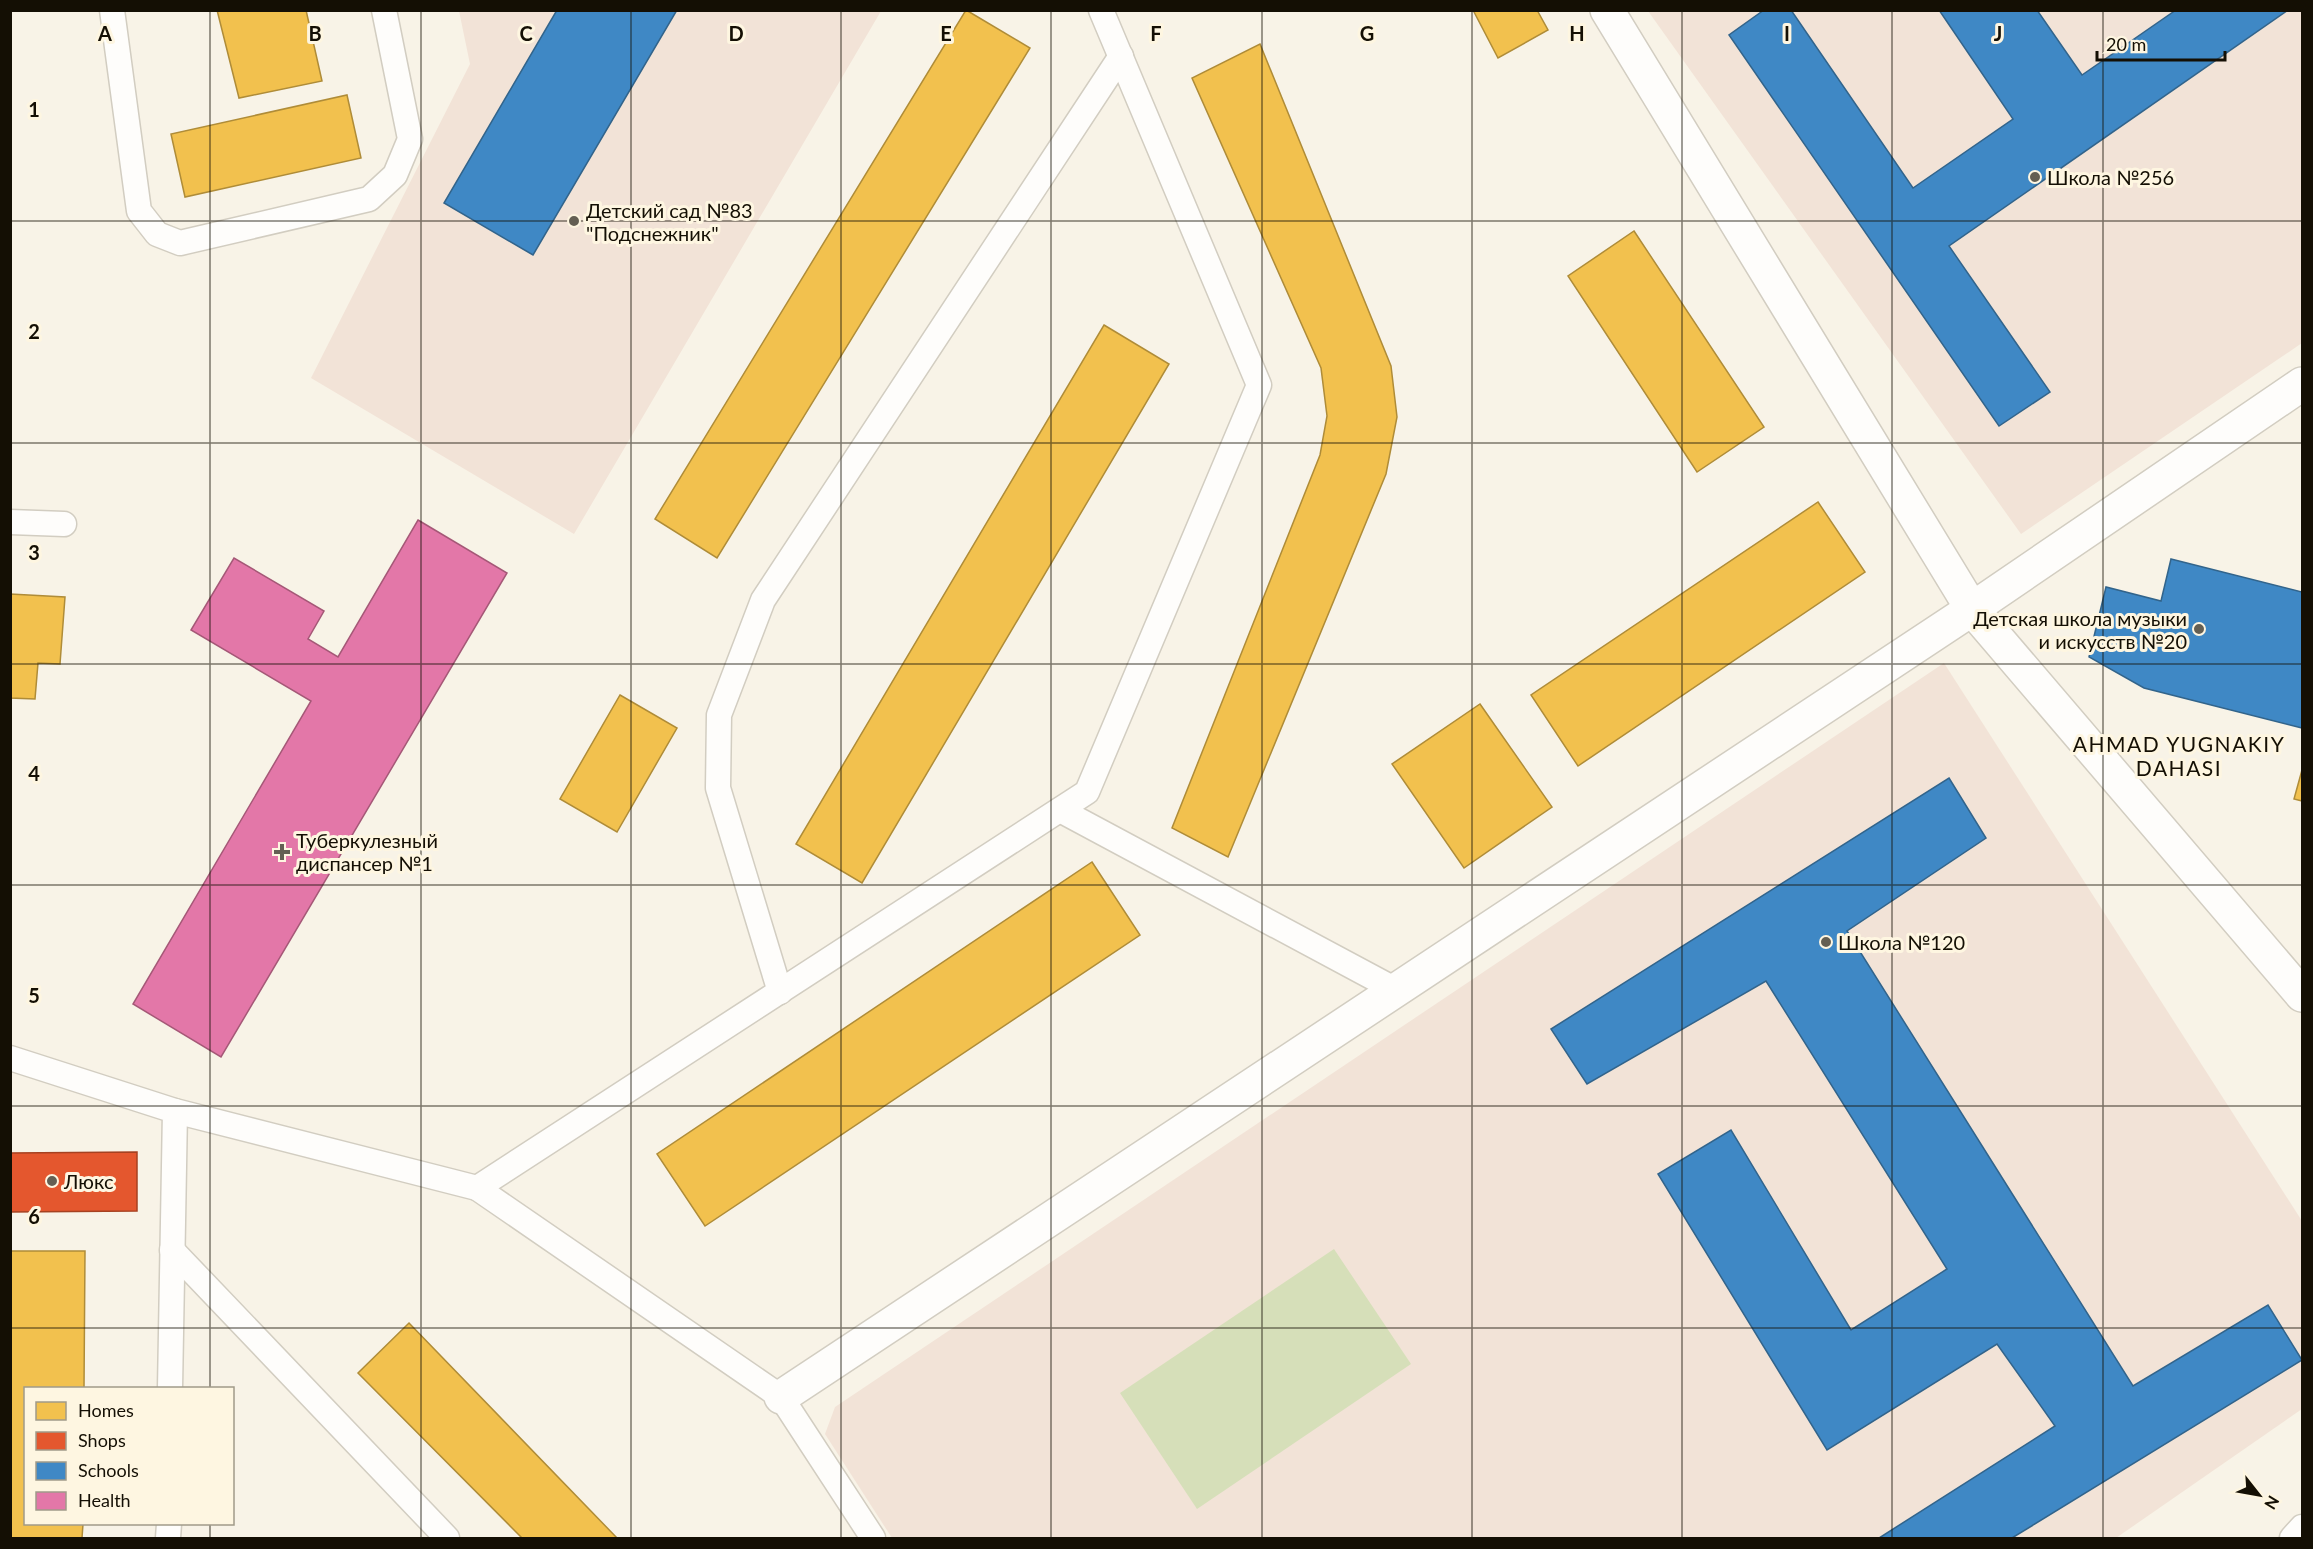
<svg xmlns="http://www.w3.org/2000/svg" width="2313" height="1549" viewBox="0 0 2313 1549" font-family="Lato,sans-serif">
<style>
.education{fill:#f2e3d7}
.green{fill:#d6dfb9}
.homes{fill:#f2c14e;stroke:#af8c38;stroke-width:1.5}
.shops{fill:#e4572e;stroke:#a64121;stroke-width:1.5}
.schools{fill:#3f88c5;stroke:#32648b;stroke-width:1.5}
.health{fill:#e377a8;stroke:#a55877;stroke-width:1.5}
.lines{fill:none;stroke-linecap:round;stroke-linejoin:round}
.lane-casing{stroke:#d2cdc1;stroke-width:27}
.street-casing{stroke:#d2cdc1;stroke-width:36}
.lane{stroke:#fefdfb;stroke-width:24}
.street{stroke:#fefdfb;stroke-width:33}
.grid{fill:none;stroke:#140f04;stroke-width:1.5;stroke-opacity:0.55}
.poi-dot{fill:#645f53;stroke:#fef6e1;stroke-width:2}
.labels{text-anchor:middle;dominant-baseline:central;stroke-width:6;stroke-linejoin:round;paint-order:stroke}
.poi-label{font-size:20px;fill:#140f04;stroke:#fef6e1;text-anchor:start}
.neighbourhood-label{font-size:21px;letter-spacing:1.5px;fill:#140f04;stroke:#fef6e1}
.grid-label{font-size:20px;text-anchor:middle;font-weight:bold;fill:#140f04;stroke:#fef6e1;stroke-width:6;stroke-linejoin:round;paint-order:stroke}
</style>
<rect width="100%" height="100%" fill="#f8f3e7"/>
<g class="education">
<path d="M459,11h422l-307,523 -263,-156 159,-314z"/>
<path d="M1648,11h654v332l-281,191z"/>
<path d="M1944,663l358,558v188l-186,129h-1224l-67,-104 10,-27z"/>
</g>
<path class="green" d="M1334,1249l77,115 -214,145 -77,-116z"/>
<g class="homes">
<path d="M217,10h89l16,71 -83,17z"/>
<path d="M966,10l64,38 -313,510 -62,-39z"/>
<path d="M1473,10h64l11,20 -50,28z"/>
<path d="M1260,44l131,322 6,51 -11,57 -158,383 -56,-29 148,-373 7,-39 -6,-48 -129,-290z"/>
<path d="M347,95l14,63 -176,39 -14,-63z"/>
<path d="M1634,231l130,196 -67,45 -129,-196z"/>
<path d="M1104,325l65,39 -307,519 -66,-39z"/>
<path d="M1818,502l47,70 -287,194 -47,-71z"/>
<path d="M10,594l55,3 -5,67 -22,-1 -3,36 -25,-1z"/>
<path d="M620,695l57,33 -60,104 -57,-33z"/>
<path d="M1480,704l72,103 -88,61 -72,-104z"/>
<path d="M2302,770v31l-8,-2z"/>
<path d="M1092,862l48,73 -435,291 -48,-72z"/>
<path d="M10,1251h75l-1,137h-58v136h57l-1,14h-72z"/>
<path d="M409,1323l208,215h-95l-164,-165z"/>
</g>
<path class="shops" d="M137,1152v59l-127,1v-59z"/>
<g class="schools">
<path d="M557,10h120l-144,245 -89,-52z"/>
<path d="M1764,10h27l122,178 100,-69 -74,-109h98l45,65 94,-65h112l-339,236 101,146 -51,34 -270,-391z"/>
<path d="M2171,559l131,33v136l-158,-40 -55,-31 17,-70 55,14z"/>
<path d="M1949,778l37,60 -139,93 286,455 135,-81 34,55 -290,178h-133l176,-112 -58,-82 -170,106 -169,-276 73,-44 120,200 96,-61 -181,-288 -179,103 -36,-55z"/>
</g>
<path class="health" d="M418,520l89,53 -286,484 -88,-53 178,-303 -120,-71 43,-72 90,53 -16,28 30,18z"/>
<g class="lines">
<defs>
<g id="lane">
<path d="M112,10l27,201 18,23 23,9 189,-44 26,-24 15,-36 -26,-129"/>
<path d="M10,522l54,2"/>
<path d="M1060,810l336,180"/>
<path d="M780,992l-62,-204 1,-73 44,-115 358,-544"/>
<path d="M10,1058l165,53 -5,277"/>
<path d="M175,1111l302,77 610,-396 172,-407 -158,-375"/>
<path d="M477,1188l304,209 92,141"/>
<path d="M172,1250l275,288"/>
<path d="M168,1538l1,-14"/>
<path d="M2292,1538l10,-11"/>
</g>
<g id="street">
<path d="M1607,10l365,599 330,386"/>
<path d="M781,1397l1191,-788 330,-225"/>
</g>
</defs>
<use href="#lane" class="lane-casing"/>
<use href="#street" class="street-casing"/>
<use href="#lane" class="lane"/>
<use href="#street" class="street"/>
</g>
<path class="grid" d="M210,10v1378M421,10v1528M631,10v1528M841,10v1528M1051,10v1528M1262,10v1528M1472,10v1528M1682,10v1528M1892,10v1528M2103,10v1528M10,221h2292M10,443h2292M10,664h2292M10,885h2292M10,1106h2292M10,1328h2292M210,1524v14"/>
<g class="poi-dot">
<circle cx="2035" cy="177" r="6"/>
<circle cx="574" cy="221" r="6"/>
<circle cx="2199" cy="629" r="6"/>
<path d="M279 843h6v6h6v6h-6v6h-6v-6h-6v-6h6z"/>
<circle cx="1826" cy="942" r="6"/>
<circle cx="52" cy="1181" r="6"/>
</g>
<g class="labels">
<g class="poi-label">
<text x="2047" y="177">Школа №256</text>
<text x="586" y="210">Детский сад №83<tspan x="586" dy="23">"Подснежник"</tspan></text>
<text x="2187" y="618" text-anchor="end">Детская школа музыки<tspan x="2187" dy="23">и искусств №20</tspan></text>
<text x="296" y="840">Туберкулезный<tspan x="296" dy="23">диспансер №1</tspan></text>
<text x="1838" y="942">Школа №120</text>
<text x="64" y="1181">Люкс</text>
</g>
<g class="neighbourhood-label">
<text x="2179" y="743">AHMAD YUGNAKIY<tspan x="2179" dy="24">DAHASI</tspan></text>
</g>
</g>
<g class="grid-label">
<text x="105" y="41">A</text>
<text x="315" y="41">B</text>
<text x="526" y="41">C</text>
<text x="736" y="41">D</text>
<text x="946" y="41">E</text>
<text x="1156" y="41">F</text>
<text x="1367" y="41">G</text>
<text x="1577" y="41">H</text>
<text x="1787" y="41">I</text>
<text x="1998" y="41">J</text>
<text x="34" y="117">1</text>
<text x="34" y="339">2</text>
<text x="34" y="560">3</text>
<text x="34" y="781">4</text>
<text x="34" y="1003">5</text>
<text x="34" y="1224">6</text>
</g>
<rect width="2313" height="1549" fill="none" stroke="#140f04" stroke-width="24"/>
<rect x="24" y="1387" width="210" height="138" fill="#fef6e1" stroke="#a09a89" stroke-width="1.5"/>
<rect x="36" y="1402" width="30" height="18" fill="#f2c14e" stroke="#a09a89" stroke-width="1.5"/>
<text x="78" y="1417" font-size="18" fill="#140f04">Homes</text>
<rect x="36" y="1432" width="30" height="18" fill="#e4572e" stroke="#a09a89" stroke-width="1.5"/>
<text x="78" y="1447" font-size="18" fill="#140f04">Shops</text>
<rect x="36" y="1462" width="30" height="18" fill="#3f88c5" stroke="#a09a89" stroke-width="1.5"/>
<text x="78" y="1477" font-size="18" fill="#140f04">Schools</text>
<rect x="36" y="1492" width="30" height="18" fill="#e377a8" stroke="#a09a89" stroke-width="1.5"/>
<text x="78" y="1507" font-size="18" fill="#140f04">Health</text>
<g transform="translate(2259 1495) rotate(121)" stroke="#fef6e1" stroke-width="4.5" paint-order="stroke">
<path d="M0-4.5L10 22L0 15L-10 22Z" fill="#140f04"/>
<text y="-9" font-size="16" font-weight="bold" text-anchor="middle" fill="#140f04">N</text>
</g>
<path d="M2097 51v9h128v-9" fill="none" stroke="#140f04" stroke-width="3"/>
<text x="2106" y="51" font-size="18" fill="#140f04" stroke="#fef6e1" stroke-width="4.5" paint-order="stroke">20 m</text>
</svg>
